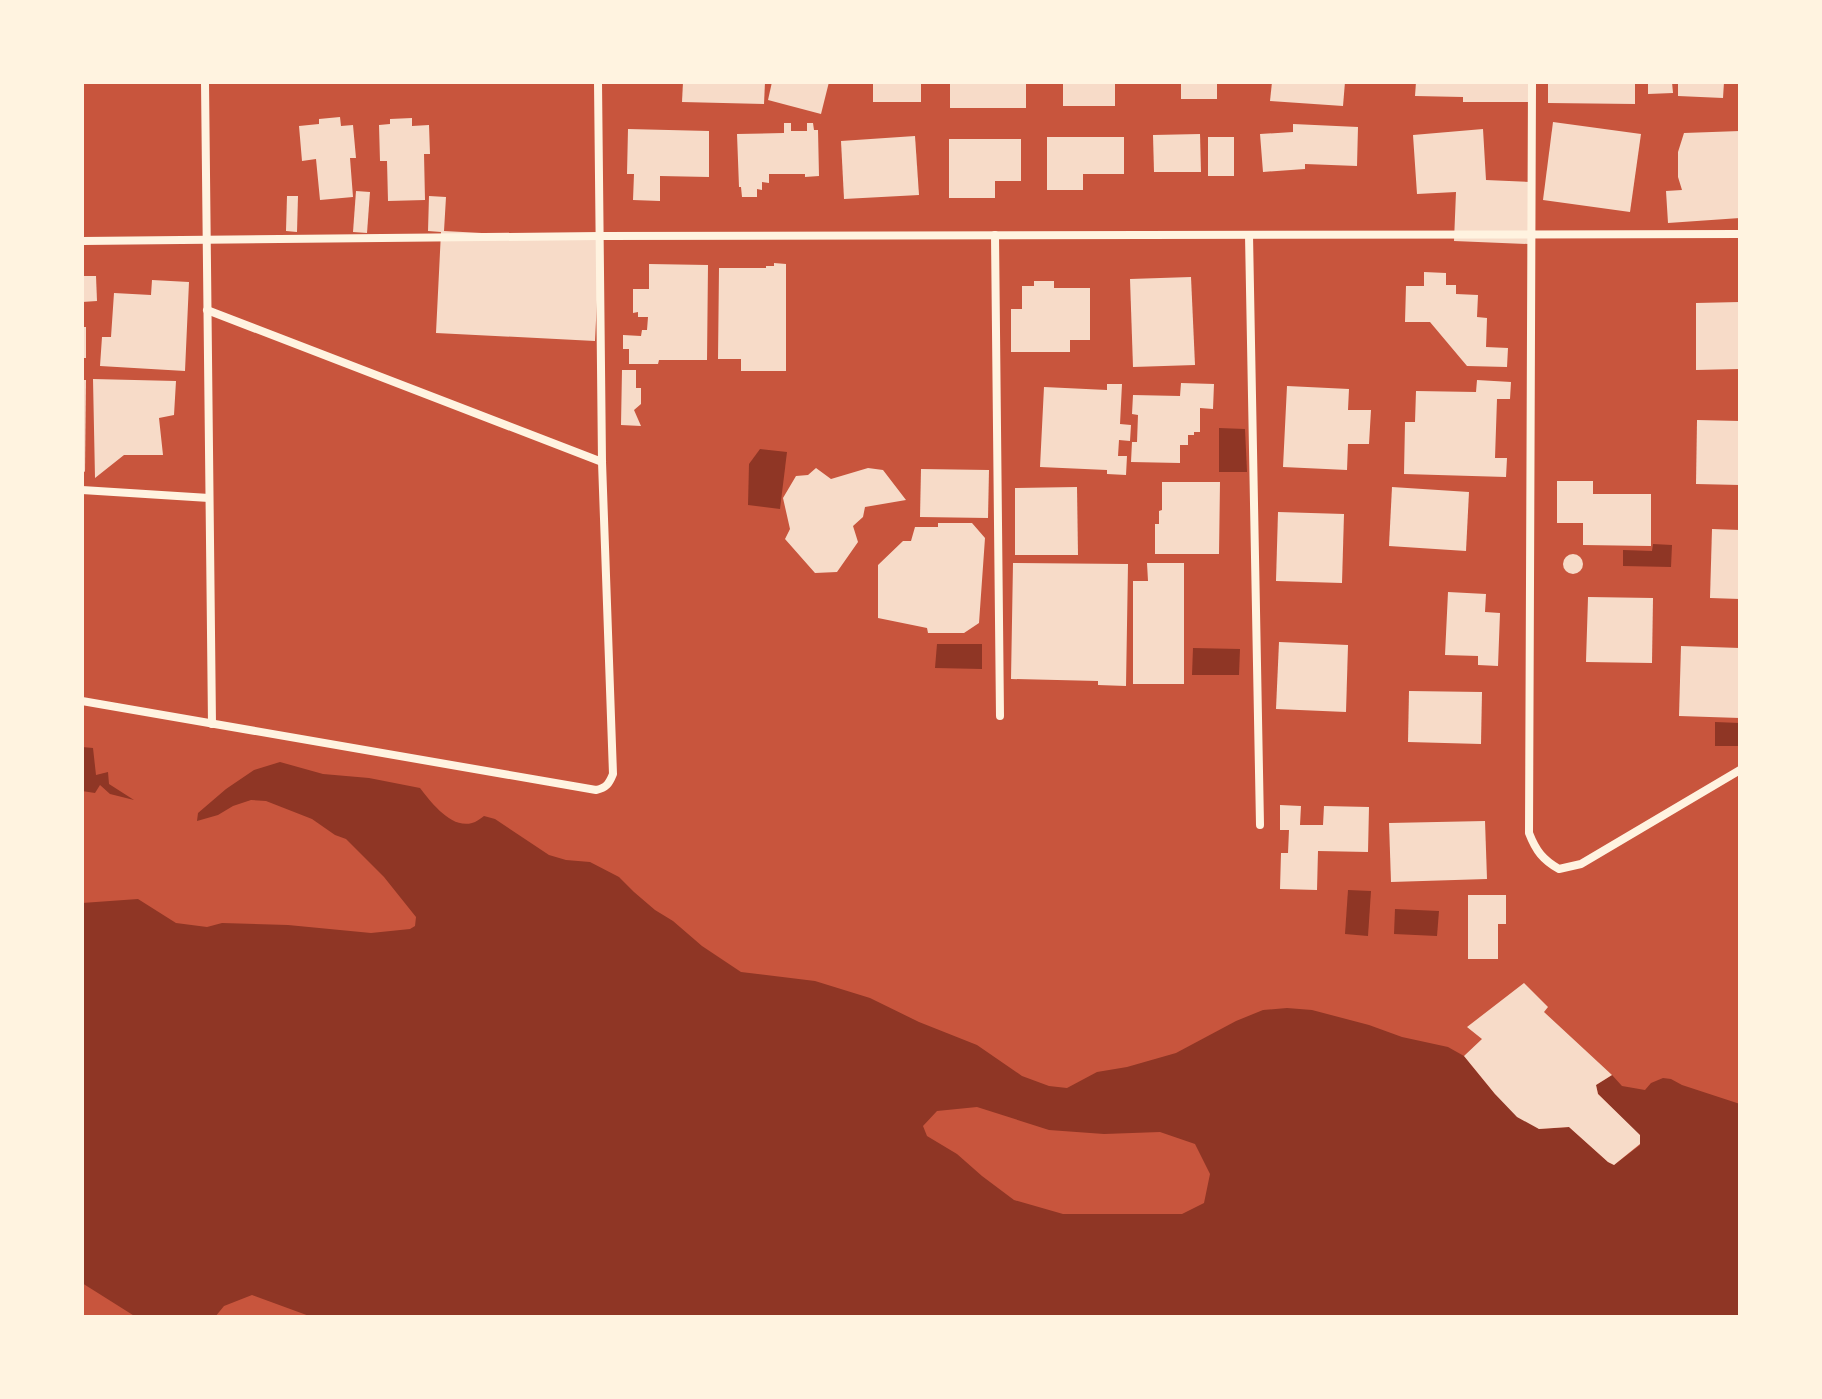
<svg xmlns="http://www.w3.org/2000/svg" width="1822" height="1399" viewBox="0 0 1822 1399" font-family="Poppins,sans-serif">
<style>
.water{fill:#8f3625;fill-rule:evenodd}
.building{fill:#f7dbc8}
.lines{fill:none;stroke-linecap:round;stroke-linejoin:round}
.minor{stroke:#fff3e0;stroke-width:8}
</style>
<rect width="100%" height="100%" fill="#c8553d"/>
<g class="water">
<path d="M1219,428l26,1 2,43h-28z"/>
<path d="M760,449l27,3 -7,57 -32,-4 1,-41z"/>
<path d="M1653,544l19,1 -1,22 -48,-1v-16l29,1z"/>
<path d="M937,644h45v25l-47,-1z"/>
<path d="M1193,648l47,1 -1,26h-47z"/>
<path d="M1715,722l25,1v23h-25z"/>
<path d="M82,747l11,1 3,27 12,-3 1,12 25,16 -24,-6 -10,-9 -5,8 -13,-2z"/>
<path d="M280,762l43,12 46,4 51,10c11,14 31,41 52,35 4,-1 8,-4 12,-7l11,3 54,36 17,5 24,2 29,15 15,15 21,18 18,11 29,25 39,26 74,9 55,17 49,24 58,23 45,31 27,10 18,2 30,-16 30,-5 49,-14 60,-32 27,-11 24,-2 25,2 57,15 33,12 46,10 16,9 31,38 44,35 30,-2 39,35 6,3 26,-20v-9l-42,-42 -2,-9 16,-10 10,11 23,4 6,-7 12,-5 8,1 11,6 58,19v213h-1428l-60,-22 -28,11 -9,11h-79l-54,-34v-380l56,-4 38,24 31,4 15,-4 66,2 83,8 39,-4 5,-3 1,-9 -32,-40 -38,-38 -11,-4 -23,-16 -46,-18 -15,-1 -18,6 -15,9 -21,6 1,-8 28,-24 28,-19zM977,1107l72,23 55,4 56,-2 35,12 15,30 -6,29 -22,11h-119l-49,-14 -32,-24 -25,-22 -30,-18 -4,-10 14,-15z"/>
<path d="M1348,890l23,1 -3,45 -23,-2z"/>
<path d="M1395,909l44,2 -2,25 -43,-2z"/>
</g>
<g class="building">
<path d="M683,82h82l-1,22 -82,-2z"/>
<path d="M772,82h57l-8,32 -53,-14z"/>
<rect x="873" y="82" width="48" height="20"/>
<rect x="950" y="82" width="76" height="26"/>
<rect x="1063" y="82" width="52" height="24"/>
<rect x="1181" y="82" width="36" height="17"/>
<path d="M1272,82h73l-2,24 -73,-5z"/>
<path d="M1416,82h115v20h-68v-5l-48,-1z"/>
<path d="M1548,82h87v22l-87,-1z"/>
<path d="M1648,82h24l1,11 -25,1z"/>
<path d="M1678,82h46l-1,16 -45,-2z"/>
<path d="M340,117l1,9 12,-1 3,33h-6l3,39 -33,3 -4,-41 -14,2 -3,-35 20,-2v-5z"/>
<path d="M412,118v8l17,-1 1,29h-6l1,46 -37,1 -1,-40h-7l-1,-36 11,-1v-5z"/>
<path d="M1553,122l88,12 -11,78 -87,-12z"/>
<path d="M784,123h7v8h16v-8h6l1,7h4l1,46 -14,1v-3h-36v9l-7,-1v8l-5,-1v8h-15l-1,-10h-2l-2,-53 47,-1z"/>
<path d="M1293,124l65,3 -1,39 -52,-2v5l-42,3 -3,-38 33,-2z"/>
<path d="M628,129l81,2v46l-49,-1v25l-27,-1 1,-26h-7z"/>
<path d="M1483,129l3,51 45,2 -2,62 -75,-3 2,-49 -39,2 -4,-59z"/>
<path d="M1740,131v87l-72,5 -2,-32 16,-1 -4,-13v-25l6,-19z"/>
<path d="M1200,134l1,38h-47l-1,-37z"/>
<path d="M915,136l4,59 -75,4 -3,-58z"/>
<path d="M1047,137h77v37h-41v16h-36z"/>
<rect x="1208" y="137" width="26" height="39"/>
<path d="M949,139h72v42h-26v17h-46z"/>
<path d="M356,191l14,1 -3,41 -14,-1z"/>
<path d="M287,196h11l-1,36 -11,-1z"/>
<path d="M429,196l17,1 -2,34 156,8 -5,102 -159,-8 5,-101 -13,-1z"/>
<path d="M774,263l12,1v107h-45v-12h-23l1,-91h47v-2h8z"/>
<path d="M649,264l59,1 -1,95h-48l-1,4h-29v-15h-6v-14l18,1 1,-6h5l1,-13h-10v-5l-5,1v-24h16z"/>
<path d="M1424,272l22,1v12h10v9l22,1 -1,22 10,1 -1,29 22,1 -1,19 -40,-1 -37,-44h-25l1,-36h18z"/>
<path d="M82,276h14l1,25 -15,1z"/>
<path d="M1191,277l4,88 -62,2 -3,-88z"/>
<path d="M152,280l37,2 -4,89 -85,-5 2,-29h9l3,-44 37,2z"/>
<path d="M1034,281h20v7h36v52h-20v12h-59v-43h11v-23h12z"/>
<path d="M1740,302v67l-44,1v-67z"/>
<rect x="82" y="327" width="4" height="31"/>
<path d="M622,370h14v18h5v16l-7,6 7,16 -20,-1z"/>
<path d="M93,379l83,2 -2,34 -15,3 4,37h-39l-29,23z"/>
<path d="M82,380h4l-1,92 -3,-2z"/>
<path d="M1477,380l34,2 -1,17h-13l-2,59h12l-1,19 -102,-3 1,-52h10l1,-31 60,1z"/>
<path d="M1181,383l33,1 -1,25 -13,-1v24h-6v3h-6v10h-8v18l-49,-1 1,-20h5l1,-27 -6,-1 1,-19 47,1z"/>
<path d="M1107,384h15l-2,40 11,1 -1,16 -11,-1 -1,16h9l-1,19 -19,-1v-4l-67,-3 4,-80 63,3z"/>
<path d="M1287,386l62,3 -1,21h23l-2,34h-21l-1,26 -64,-3z"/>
<path d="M1697,420l43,1v64l-44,-1z"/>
<path d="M816,468l15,11 37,-11 15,2 23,30 -41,7 -2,10 -10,9 5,16 -21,30 -22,1 -30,-34 5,-10 -7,-31 13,-22 12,-1z"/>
<path d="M921,469l68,1 -1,48 -68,-1z"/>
<path d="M1557,481h36v13h58v52l-68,-1v-22h-26z"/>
<path d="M1162,482h58l-1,72h-64v-30h4v-13l3,-1z"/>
<path d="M1077,487l1,68h-63v-67z"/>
<path d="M1392,487l77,5 -3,59 -77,-5z"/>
<path d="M1278,512l66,2 -2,69 -66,-2z"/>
<path d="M938,523h34l13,15 -6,85 -15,10h-36l-1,-5 -49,-10v-53l25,-24h8l4,-14h23z"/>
<path d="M1712,529l28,1v69l-30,-1z"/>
<circle cx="1573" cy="564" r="10"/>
<path d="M1013,563l115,1 -2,122 -28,-1v-4l-87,-2z"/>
<path d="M1147,563h37v121h-51v-103h15z"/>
<path d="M1448,592l38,2 -1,18 15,1 -2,53 -20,-1v-9l-33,-1z"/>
<path d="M1588,597l65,1 -1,65 -66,-1z"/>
<path d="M1279,642l69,3 -2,67 -70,-3z"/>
<path d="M1681,646l59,2v70l-61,-2z"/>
<path d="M1409,691l73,1 -1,52 -73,-2z"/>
<path d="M1280,805l21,1 -1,19h23l1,-19 45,1 -1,45 -50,-1 -1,39 -37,-1 1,-36h7l1,-23h-9z"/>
<path d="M1485,821l2,58 -96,3 -2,-59z"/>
<path d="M1468,895h38v29h-8v35h-30z"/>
<path d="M1524,983l24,24 -4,5 68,63 -16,10 2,9 42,41v9l-26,21 -6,-3 -39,-35 -30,2 -22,-12 -22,-23 -31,-38 18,-17 -15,-12z"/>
</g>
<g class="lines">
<g class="minor">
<path d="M205,82l7,642"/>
<path d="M1532,82l-3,751c7,18 14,27 30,36l22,-5 159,-94"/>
<path d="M995,235l5,481"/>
<path d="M1249,235l11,590"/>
<path d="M82,241l518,-5 1140,-2"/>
<path d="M207,310l395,152"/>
<path d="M82,490l127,8"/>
<path d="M82,701l514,89c10,-2 13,-6 17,-16l-11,-312 -4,-380"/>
</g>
</g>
<rect width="1822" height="1399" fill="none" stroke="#fff3e0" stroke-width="168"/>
</svg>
